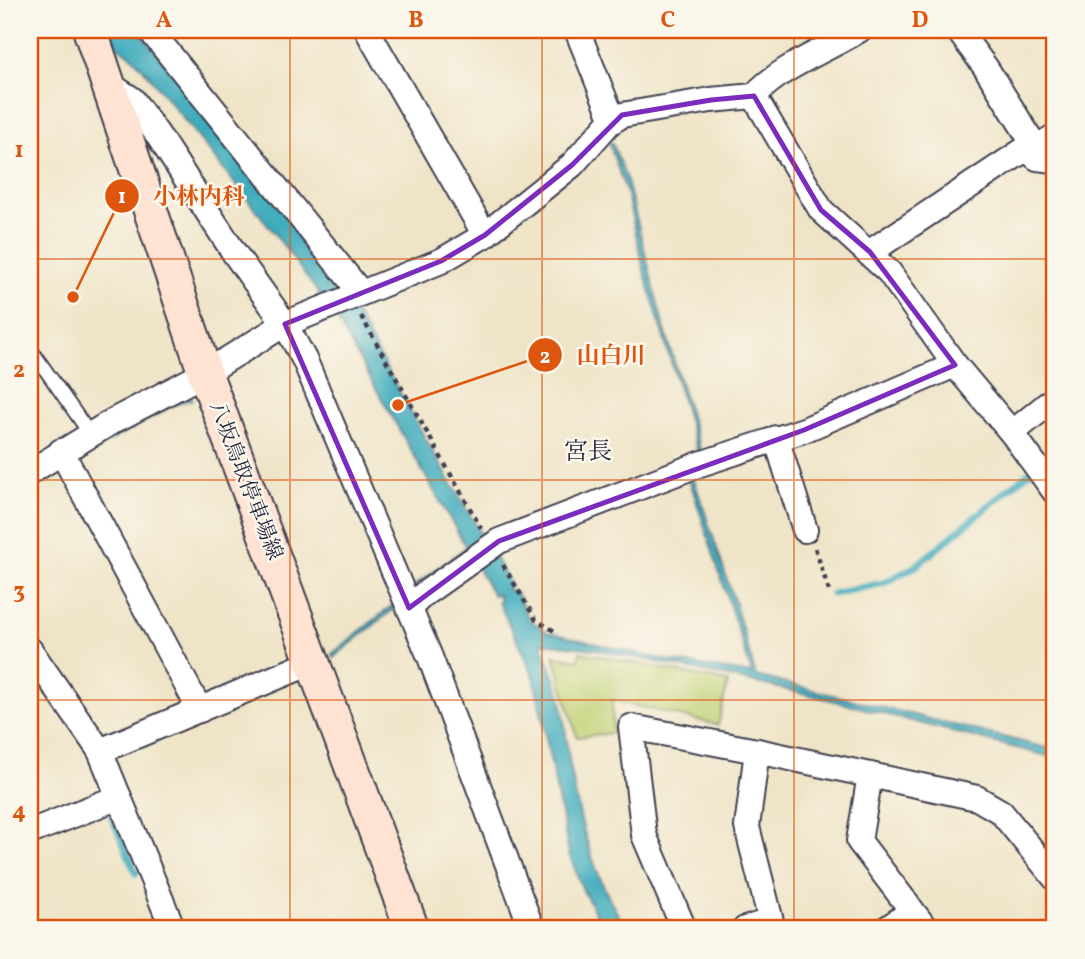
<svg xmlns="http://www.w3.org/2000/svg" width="1085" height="959" viewBox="0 0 1085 959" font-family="Vollkorn,'Noto Serif JP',serif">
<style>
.green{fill:#c0d072;stroke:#717956;stroke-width:2}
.water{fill:#3dabbc;stroke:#30667c;stroke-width:2}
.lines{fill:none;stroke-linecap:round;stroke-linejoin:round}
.stream{stroke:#3dabbc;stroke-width:7}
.lane-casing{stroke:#413f50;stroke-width:16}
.street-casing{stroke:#413f50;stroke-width:28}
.secondary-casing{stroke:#413f50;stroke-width:37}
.path{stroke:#413f50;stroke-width:4.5;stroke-dasharray:5 5;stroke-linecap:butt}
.lane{stroke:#fff;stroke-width:12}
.street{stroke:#fff;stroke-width:24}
.secondary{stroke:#fee3d2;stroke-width:33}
.marked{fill:none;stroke:#7b2cbf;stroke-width:5;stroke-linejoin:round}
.grid{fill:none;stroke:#de560e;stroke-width:2;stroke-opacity:0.55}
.labels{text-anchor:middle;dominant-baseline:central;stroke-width:5;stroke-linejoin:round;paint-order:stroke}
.street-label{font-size:21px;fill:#22223b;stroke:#fbf7ec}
.quarter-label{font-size:24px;fill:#22223b;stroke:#fbf7ec}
.leader{fill:none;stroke:#de560e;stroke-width:2.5}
.callout-dot{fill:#de560e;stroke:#fbf7ec;stroke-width:2.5}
.mark-label{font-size:21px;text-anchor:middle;font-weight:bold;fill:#fff}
.callout-label{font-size:23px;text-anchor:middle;font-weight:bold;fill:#de560e;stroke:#fbf7ec;stroke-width:5;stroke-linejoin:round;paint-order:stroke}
.neatline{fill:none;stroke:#de560e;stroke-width:2.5}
.grid-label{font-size:23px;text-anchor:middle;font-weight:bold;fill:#de560e}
</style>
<rect width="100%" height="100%" fill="#fbf7ec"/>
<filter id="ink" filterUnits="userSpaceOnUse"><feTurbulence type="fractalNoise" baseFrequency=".0143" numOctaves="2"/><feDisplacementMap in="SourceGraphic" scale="14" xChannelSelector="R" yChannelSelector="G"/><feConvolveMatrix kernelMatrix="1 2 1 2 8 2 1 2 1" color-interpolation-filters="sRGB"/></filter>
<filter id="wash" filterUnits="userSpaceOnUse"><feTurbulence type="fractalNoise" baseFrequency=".00686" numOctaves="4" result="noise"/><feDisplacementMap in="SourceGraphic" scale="28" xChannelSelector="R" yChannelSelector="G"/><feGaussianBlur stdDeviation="1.57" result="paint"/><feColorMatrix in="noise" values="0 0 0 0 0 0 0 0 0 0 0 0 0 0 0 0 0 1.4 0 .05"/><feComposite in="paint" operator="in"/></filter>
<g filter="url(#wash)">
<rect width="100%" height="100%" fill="#efe4c7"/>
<path class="green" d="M580,652l148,30 -10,43 -106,-25 1,33 -36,4 -23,-81 25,4z"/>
<g class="water">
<path d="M115,30h23l199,245 14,30 82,147 78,133 -3,2 3,5 4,-1 14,28 18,13 123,29 82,13 -64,-199 4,-1 42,126 22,76 299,74v8l-232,-60 -89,-20 -140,-29 -52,-6c5,19 15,36 19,56 4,17 4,35 7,53 9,61 24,125 59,177h-23l-21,-39 -14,-36 -35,-177 -36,-76 2,-2 -3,-5 -4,1 -25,-44 -51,36 -2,-2 51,-38 -133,-234 -58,-79 -129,-162 -15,-17 -17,-11 -5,-7z"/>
<path d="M612,142l15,39 35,139 40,136 -3,1 -55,-187 -17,-75 -18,-52z"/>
<path d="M186,396l6,1v3h-4l-14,5 -85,48 -2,-3z"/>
<path d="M399,600l2,3 -68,55 -1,-4z"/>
</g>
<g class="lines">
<g class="stream">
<path d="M833,594l51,-11 32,-17 117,-97"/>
<path d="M112,817l24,56"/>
</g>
</g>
</g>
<g filter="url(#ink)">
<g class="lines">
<defs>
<path id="lane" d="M30,348l60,86"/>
<g id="street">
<path d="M150,30l211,263"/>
<path d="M367,30l118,205"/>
<path d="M577,30l36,90"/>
<path d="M958,30l28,38 50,80 19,-12"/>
<path d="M107,83l25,16 25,35 78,120 50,70 20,37 125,296 102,272"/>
<path d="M754,96l67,114 68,62 66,93 57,68 43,59"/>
<path d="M1026,149l11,9 18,2"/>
<path d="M870,252l163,-108"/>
<path d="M1012,433l43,-35"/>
<path d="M776,438l29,92"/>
<path d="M61,451l139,259"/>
<path d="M30,472l83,-51 92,-48 80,-49 156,-63 44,-26 87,-70 37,-42 13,-8 89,-15 43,-4c27,-30 71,-45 105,-66"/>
<path d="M409,608l15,-14 75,-53 201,-77 104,-34 151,-65"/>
<path d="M30,650l70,101 73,178"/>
<path d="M100,751l213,-89"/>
<path d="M870,775l107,23 24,14 54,66"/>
<path d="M30,832l89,-35"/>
<path d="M684,929l-40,-94 -13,-108 126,24"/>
<path d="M745,929l25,-8"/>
<path d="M773,929l-26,-102 10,-76 113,24 -11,66 67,88"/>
<path d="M886,929l26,-18"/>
</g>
<path id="secondary" d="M90,30l115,343 207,556"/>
</defs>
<use href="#lane" class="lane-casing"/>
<use href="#street" class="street-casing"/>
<use href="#secondary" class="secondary-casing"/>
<g class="path">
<path d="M361,316l120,212"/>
<path d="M815,548l15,46"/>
<path d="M503,565l33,55 20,12"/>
</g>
<use href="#lane" class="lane"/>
<use href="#street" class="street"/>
<use href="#secondary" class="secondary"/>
</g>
</g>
<path class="marked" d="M754,96l67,114 49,42 85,113 -151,65 -305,111 -90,67 -124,-284 156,-63 44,-26 87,-70 50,-50 89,-15z"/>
<path class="grid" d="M290,30v899M542,30v899M794,30v899M30,259h1025M30,480h1025M30,700h1025"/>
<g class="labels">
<g class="street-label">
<text transform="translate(245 481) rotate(69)">八坂鳥取停車場線</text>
</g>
<g class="quarter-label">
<text x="588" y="453">宮長</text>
</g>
</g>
<path class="leader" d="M73 297L122 196M398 405L545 355"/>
<g class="callout-dot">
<circle cx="73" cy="297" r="7"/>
<circle cx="398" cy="405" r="7"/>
<circle cx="122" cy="196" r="18"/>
<circle cx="545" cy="355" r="18"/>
</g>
<g class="mark-label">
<text x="122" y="203">1</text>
<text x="545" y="363">2</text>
</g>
<g class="callout-label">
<text x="199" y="204">小林内科</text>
<text x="611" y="363">山白川</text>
</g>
<rect width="1085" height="959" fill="none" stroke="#fbf7ec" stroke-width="77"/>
<rect x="38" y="38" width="1008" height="882" class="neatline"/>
<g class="grid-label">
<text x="164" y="27">A</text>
<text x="416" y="27">B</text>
<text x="668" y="27">C</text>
<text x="920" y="27">D</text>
<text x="19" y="157">1</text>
<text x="19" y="377">2</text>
<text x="19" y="598">3</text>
<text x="19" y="818">4</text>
</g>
</svg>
